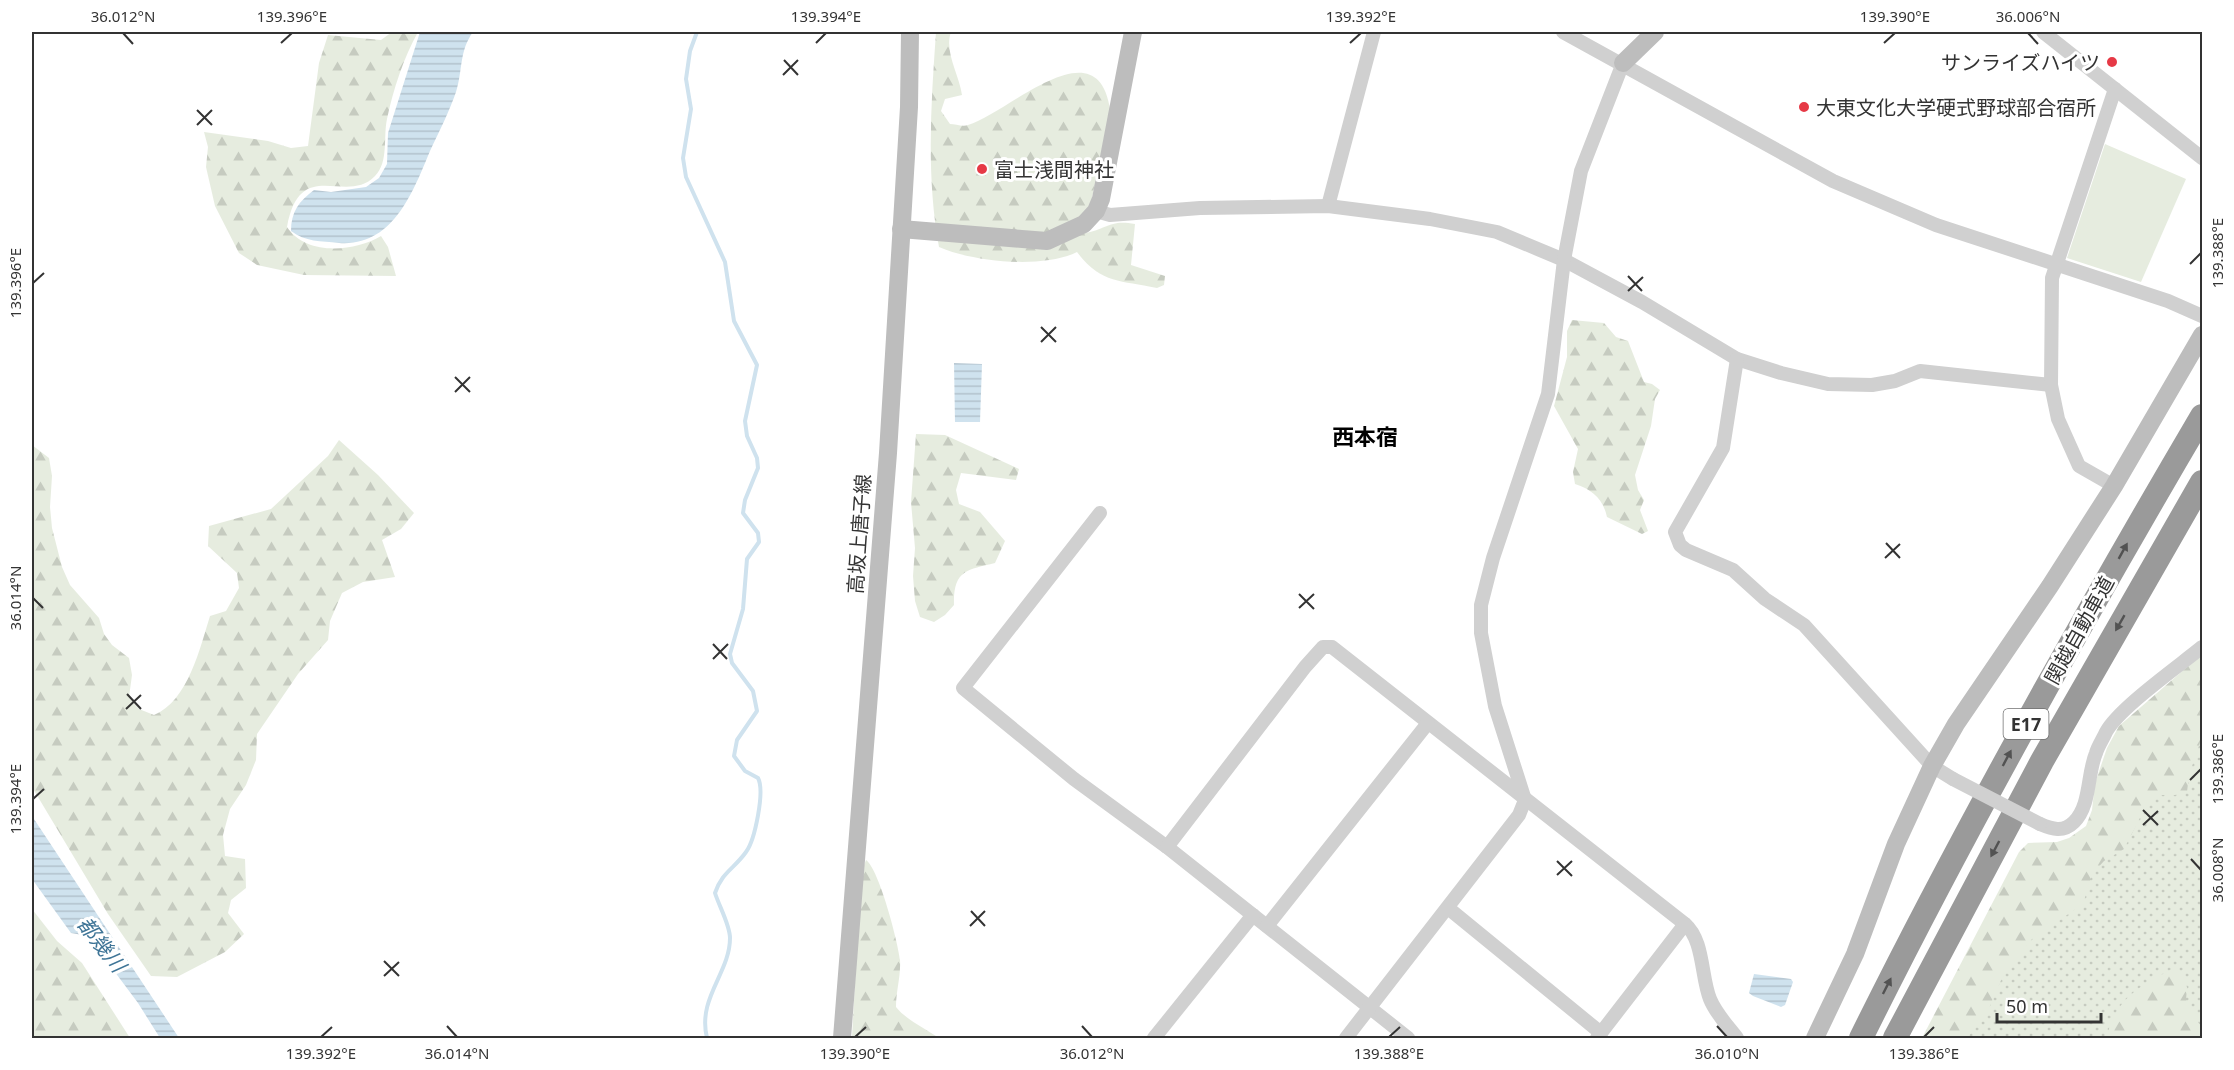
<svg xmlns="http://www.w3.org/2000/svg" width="2234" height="1070" viewBox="0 0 2234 1070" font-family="'Noto Sans','Noto Sans JP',sans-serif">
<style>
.grass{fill:url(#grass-dots)}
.forest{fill:url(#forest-firs)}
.green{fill:#e6ecdf}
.water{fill:url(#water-rules)}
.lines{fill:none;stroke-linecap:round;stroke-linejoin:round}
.stream{stroke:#cfe2ee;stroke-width:4}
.street{stroke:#d0d0d0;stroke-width:14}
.secondary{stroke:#bdbdbd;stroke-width:18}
.highway{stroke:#9a9a9a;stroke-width:24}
.street-bridge{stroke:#d0d0d0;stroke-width:14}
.oneway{fill:#525252}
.ticks{fill:none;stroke:#333;stroke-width:2}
.poi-dot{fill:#e63946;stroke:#fff;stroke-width:2}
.labels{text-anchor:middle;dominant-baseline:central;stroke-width:6;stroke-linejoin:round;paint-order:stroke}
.shield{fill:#fff;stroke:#707070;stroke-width:1.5}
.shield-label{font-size:18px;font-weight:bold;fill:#333}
.poi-label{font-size:20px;fill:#333;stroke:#fff;text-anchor:start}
.street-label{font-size:20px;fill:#333;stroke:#fff}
.water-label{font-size:21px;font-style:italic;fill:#3f7597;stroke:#fff}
.quarter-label{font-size:22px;font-weight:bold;fill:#000;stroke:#fff}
.neatline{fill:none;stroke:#333;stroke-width:2}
.ticks-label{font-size:15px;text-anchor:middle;fill:#333}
</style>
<defs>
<pattern id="grass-dots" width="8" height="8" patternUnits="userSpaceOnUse" patternTransform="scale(1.5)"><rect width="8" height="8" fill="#e6ecdf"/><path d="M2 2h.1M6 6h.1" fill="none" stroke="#c6cbc0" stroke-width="1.8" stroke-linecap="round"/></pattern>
<pattern id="forest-firs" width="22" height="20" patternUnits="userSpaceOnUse" patternTransform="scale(1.5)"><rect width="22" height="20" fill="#e6ecdf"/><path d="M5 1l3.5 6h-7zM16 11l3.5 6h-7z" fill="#c6cbc0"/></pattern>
<pattern id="water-rules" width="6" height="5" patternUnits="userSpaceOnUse" patternTransform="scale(1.5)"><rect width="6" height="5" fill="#cfe2ee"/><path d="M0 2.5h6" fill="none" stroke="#b2c2cd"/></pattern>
</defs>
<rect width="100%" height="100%" fill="#fff"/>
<path class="grass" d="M2202,699v339h-243l26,-53z"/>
<g class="forest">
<path d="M392,32h26c-14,25 -25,58 -31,87 -4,18 2,43 -12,57 -29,30 -75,-21 -88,51 19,29 67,25 94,9l7,11 8,29 -92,-1 -47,-10 -18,-12 -24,-47 -9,-39 2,-20 -4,-15 64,9 23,7 17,-2 11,-83 9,-28 53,5z"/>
<path d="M936,32h15c-7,20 8,42 11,63l-17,4 -4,12 9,13c5,0 13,3 18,1 39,-11 129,-101 142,-16l-25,124c22,-4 25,-14 50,-9l-4,41 34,11 -1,9 -7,3c-37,-8 -56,-4 -80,-36 -34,17 -104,10 -138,-5 -13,-71 -8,-144 -3,-215z"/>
<path d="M1572,320l32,3 12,14 12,4 16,41 8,2 8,6 -5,9 -4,27 -16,49 3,15 6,10 -4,10 8,21 -6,3 -35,-17c-4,-18 -14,-27 -32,-33l-2,-12 5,-23 -24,-43 13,-49v-26z"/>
<path d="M916,434l29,1 74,34 -3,11 -55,-7 -5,17 3,14 21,8 25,29 -10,22c-28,7 -42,7 -41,42l-9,10 -11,7 -14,-5 -5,-16 -2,-25 2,-28 -4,-46z"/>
<path d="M339,440l39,35 36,38 -13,16 -19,11 13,37 -32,5 -21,11 -12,28 -2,19 -30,34 -41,60 -1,26 -10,25 -16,24 -7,26 2,21 20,3 1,29 -15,12 -3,13 16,21 -19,18 -48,25 -26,-1 -43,-62 -76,-127v-342l17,13 3,18 -2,31 2,21 10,39 8,18 29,33 5,16 8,11 17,13 3,17 -3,22 10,12 15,6c34,-14 46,-67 56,-99l16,-5 13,-23 -2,-15 -29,-27 1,-20 62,-17 57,-53z"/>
<path d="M2202,654v83l-13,38 -2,17 -12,3h-18l-11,11 -22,43 -20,12 -12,13 -9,30 -51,35 -30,39 -16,37 -19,23h-45l97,-186 9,-9 29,-1 12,-4 17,-12 6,-16 3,-27 12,-35 12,-22z"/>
<path d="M866,860c13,9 32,82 34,100 1,16 -4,31 -4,47 9,12 30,22 43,31l-87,-1 9,-164z"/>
<path d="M32,909l25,32 25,22 48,75h-98z"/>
<path d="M2176,967l11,20 -1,13 16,29v9h-99l4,-2c9,-39 35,-51 69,-69z"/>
</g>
<path class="green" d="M2105,144l81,35 -45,103 -74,-24z"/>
<g class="water">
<path d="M420,32h53c-14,19 -10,38 -17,60 -7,20 -17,40 -26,59 -17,41 -37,96 -91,92 -18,-2 -34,-1 -48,-12 0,-19 8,-30 23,-41l17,2 35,-5 13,-9 8,-14 1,-31z"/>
<path d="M954,363l28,1 -2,58h-25z"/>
<path d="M32,816l147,222h-19l-22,-35 -50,-67 -17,-3 -39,-54z"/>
<path d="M1754,974l37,5 2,3 -8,23 -4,2 -28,-11 -4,-3z"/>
</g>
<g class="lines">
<path class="stream" d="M697,32l-7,19 -4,28 5,30 -8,49 3,19 39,85 9,59 23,44 -12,56 2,15 10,22 1,10 -13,32 -2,13 15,20 1,9 -12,17 -4,50 -13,45 2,9 21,28 4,20 -20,29 -3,16 11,15 13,7c7,13 -3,62 -12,74 -12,17 -24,20 -31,41 4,13 15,32 15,45 0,35 -33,60 -23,100"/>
<g class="street">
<path d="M1563,32l270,149 103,44 232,76 34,15"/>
<path d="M2043,32l159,126"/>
<path d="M1328,206l46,-174"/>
<path d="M1096,211l14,4 90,-7 128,-2 102,13 67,13 67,28 78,42 95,57 44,14 47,11 44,1 23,-4 25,-10 131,14"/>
<path d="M1737,359l-14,89 -48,84 5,13 6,5 47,20 32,29 39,26 128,141 21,13"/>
<path d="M2114,486l-35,-20 -21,-47 -7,-34 1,-107 63,-189"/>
<path d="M1100,513l-137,175 111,91 93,68 241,191"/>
<path d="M2040,824c12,5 23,9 34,-2 17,-17 13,-48 22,-69 2,-7 7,-14 10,-21 13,-24 73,-66 96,-85"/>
<path d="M1167,847l138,-180 18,-20h9l353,277 -88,114"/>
<path d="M1448,908l153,125"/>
<path d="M1685,924c19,16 16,53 25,75 6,15 18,27 27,39"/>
<path d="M1267,926l161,-203"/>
<path d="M1154,1038l99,-123"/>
<path d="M1346,1038l173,-223 6,-15 -30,-94 -14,-73v-28l12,-47 55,-164 16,-134 17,-89 42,-108"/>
</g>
<g class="secondary">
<path d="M1623,63l32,-31"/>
<path d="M901,229l146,12 37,-17 12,-13 5,-12 32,-167"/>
<path d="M842,1038l46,-585 21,-346 1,-75"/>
<path d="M1815,1038l40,-84 41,-110 36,-78 24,-42 94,-138 64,-100 88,-151"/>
</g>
<g class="highway">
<path d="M1861,1038c105,-212 221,-418 341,-622"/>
<path d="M1895,1038l147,-277 160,-279"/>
</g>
<path class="street-bridge" d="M1953,779l87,45"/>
</g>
<defs><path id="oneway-solid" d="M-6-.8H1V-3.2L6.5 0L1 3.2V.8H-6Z" transform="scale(1.5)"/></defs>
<g class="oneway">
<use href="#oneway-solid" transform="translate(2123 551) rotate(-61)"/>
<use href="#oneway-solid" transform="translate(2120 623) rotate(120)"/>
<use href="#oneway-solid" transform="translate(2007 758) rotate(-62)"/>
<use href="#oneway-solid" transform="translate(1995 849) rotate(118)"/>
<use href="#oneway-solid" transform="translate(1887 986) rotate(-63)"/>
</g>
<path class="ticks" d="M123,33l10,11M2028,33l10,11M281,43l11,-10M816,43l10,-10M1350,43l11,-10M1884,43l11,-10M784,60l14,15M783,75l15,-15M197,110l15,15M197,125l15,-15M2190,264l11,-11M1628,276l14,15M33,283l11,-10M1628,291l15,-14M1041,327l15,15M1041,342l15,-15M455,377l15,15M455,392l15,-15M1886,543l14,15M1885,558l15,-14M1299,594l15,15M33,598l10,10M1299,608l15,-14M713,644l14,15M713,659l15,-15M127,694l14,15M126,709l15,-14M2190,780l11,-11M33,799l11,-10M2143,810l15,15M2143,825l15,-14M2191,859l10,11M1557,861l15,15M1557,875l15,-14M971,911l14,15M970,926l15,-15M384,961l15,15M384,976l15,-14M447,1026l10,11M1082,1026l10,11M1717,1026l10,11M321,1037l11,-10M855,1037l11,-10M1389,1037l11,-10M1924,1037l10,-10"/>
<g class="poi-dot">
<circle cx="2112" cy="62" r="6"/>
<circle cx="1804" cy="107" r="6"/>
<circle cx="982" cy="169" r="6"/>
</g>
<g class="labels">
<rect class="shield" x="2003.5" y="709" width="45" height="30" rx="4.5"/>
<g class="shield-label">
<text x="2026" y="724">E17</text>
</g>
<g class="poi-label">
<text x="2100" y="62" text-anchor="end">サンライズハイツ</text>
<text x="1816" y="107">大東文化大学硬式野球部合宿所</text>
<text x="994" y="169">富士浅間神社</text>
</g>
<g class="street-label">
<text transform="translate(859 534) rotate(-86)">高坂上唐子線</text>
<text transform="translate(2079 630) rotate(-61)">関越自動車道</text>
</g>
<g class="water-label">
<text transform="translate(102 944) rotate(52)">都幾川</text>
</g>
<g class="quarter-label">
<text x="1365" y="436">西本宿</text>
</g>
</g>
<rect width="2234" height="1070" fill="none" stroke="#ffffff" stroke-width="66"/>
<path d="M1997 1013v9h104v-9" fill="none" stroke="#333333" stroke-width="3"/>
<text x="2006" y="1013" font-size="18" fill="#333333" stroke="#ffffff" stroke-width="4.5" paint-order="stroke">50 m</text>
<rect x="33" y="33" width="2168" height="1004" class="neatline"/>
<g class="ticks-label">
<text x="123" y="22">36.012°N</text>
<text x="292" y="22">139.396°E</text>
<text x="826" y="22">139.394°E</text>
<text x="1361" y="22">139.392°E</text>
<text x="1895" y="22">139.390°E</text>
<text x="2028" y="22">36.006°N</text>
<text transform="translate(2218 253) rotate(-90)" y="5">139.388°E</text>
<text transform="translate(16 283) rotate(-90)" y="5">139.396°E</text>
<text transform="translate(16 598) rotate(-90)" y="5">36.014°N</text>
<text transform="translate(2218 769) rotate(-90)" y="5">139.386°E</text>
<text transform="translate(16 799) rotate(-90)" y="5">139.394°E</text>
<text transform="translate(2218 870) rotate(-90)" y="5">36.008°N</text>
<text x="321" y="1059">139.392°E</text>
<text x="457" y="1059">36.014°N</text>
<text x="855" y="1059">139.390°E</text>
<text x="1092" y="1059">36.012°N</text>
<text x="1389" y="1059">139.388°E</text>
<text x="1727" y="1059">36.010°N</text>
<text x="1924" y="1059">139.386°E</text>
</g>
</svg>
